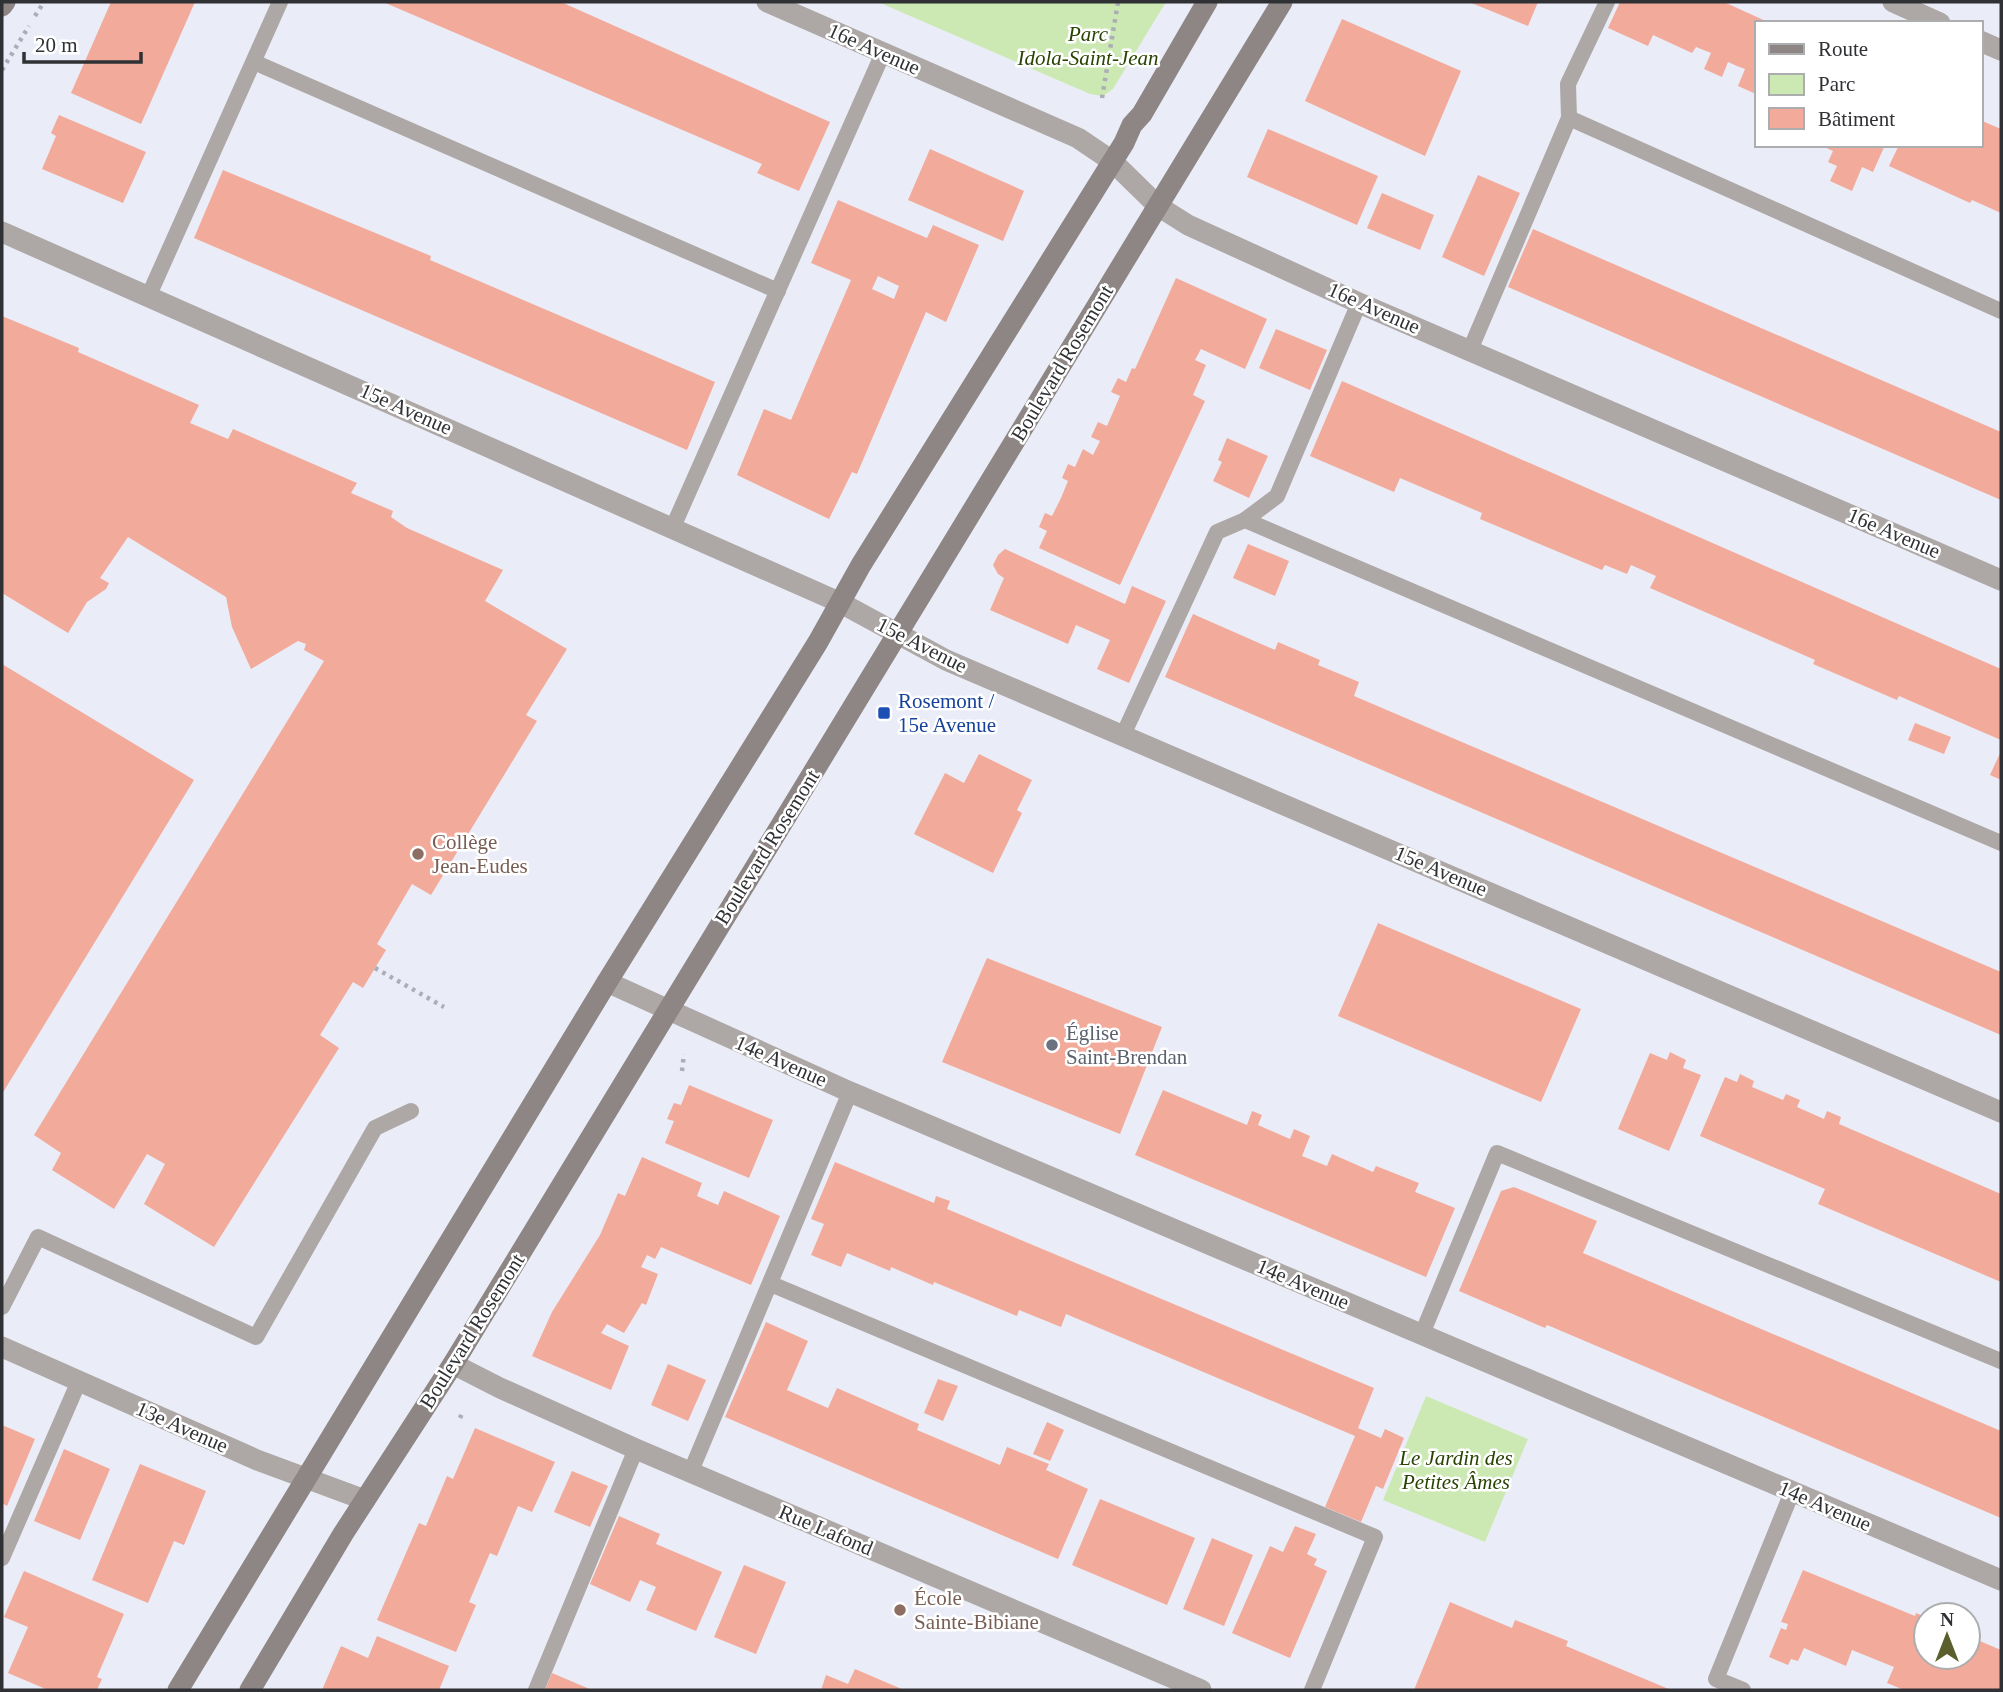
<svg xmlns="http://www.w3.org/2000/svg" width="2003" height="1692" viewBox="0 0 2003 1692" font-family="Georgia,serif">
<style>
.green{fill:#cce9b3}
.building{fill:#f2aa9a;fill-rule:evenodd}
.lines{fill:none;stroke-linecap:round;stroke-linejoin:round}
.path{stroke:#acaeb7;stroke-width:4.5;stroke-dasharray:3.5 5;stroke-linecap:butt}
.lane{stroke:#ada8a6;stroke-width:16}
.street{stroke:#ada8a6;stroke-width:21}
.secondary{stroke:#8e8684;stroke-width:21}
.transit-dot{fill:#1a4fb4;stroke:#fff;stroke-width:2.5}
.education-dot{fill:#8d6e63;stroke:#fff;stroke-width:2.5}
.worship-dot{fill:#6b7280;stroke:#fff;stroke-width:2.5}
.labels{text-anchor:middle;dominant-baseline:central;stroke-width:5;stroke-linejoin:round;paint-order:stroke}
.park-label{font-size:21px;font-style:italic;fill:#294402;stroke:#fff}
.street-label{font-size:21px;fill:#303135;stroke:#fff}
.transit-label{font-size:21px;fill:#164399;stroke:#fff;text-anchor:start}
.education-label{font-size:21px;fill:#785e54;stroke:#fff;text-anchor:start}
.worship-label{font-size:21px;fill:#5b616d;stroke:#fff;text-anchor:start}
</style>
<rect width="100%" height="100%" fill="#eaedf8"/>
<g class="green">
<path d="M878,2h288l-53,87 -10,7 -13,-2z"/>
<path d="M1426,1396l102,43 -43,103 -102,-42z"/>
</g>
<g class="building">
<path d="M111,2h84l-54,122 -70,-31z"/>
<path d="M383,2h178l269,120 -31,69 -42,-18 5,-9z"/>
<path d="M1469,2h69l-10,24z"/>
<path d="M1620,2h104l46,21h-14v71l-18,-8 7,-17 -8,-3 -9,-4 -6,15 -18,-8 7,-16 -15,-6 -4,6 -39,-18 -5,11 -40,-18z"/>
<path d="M1342,19l119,52 -36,85 -120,-55z"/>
<path d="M59,115l87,37 -23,51 -81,-34 14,-33 -5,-3z"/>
<path d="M1980,120l21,9v84l-29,-13 -2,3 -81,-37 10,-21h81z"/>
<path d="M1268,129l110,47 -21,49 -110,-48z"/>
<path d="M1820,145h65l-12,27 -11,-5 -10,24 -22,-10 7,-15 -9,-4 5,-11z"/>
<path d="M930,149l94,42 -21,50 -95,-41z"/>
<path d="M223,170l208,86 -1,4 285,122 -28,68 -493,-212z"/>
<path d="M1478,175l42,18 -36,83 -42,-19z"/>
<path d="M1382,193l52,22 -14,35 -53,-22z"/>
<path d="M838,200l89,38 6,-13 46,20 -33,77 -20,-10 -69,162 -5,-2 -23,47 -92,-44 27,-66 27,11 60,-140 -40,-17zM878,276l21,10 -5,13 -22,-10z"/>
<path d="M1533,229l468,203v68l-493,-213z"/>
<path d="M1176,278l91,41 -22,50 -44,-20 -6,11 11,5 -13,30 12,6 -85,184 -81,-37 8,-17 -8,-4 6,-14 7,3 9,-18 7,-17 -6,-3 6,-14 7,3 8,-18 10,6 7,-14 -9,-4 7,-15 9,4 13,-30 -9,-4 7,-14 8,4 6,-14 3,1z"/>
<path d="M2,316l77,32 -1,4 121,53 -9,18 38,16 5,-10 124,54 -6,10 42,18 -2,6 16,11 96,42 -18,31 82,48 -41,66 11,6 -106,174 -19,-11 -35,60 9,6 -11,18 -12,20 -10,-6 -33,53 19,13 -125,199 -70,-43 21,-40 -18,-10 -33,55 -62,-39 9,-17 -27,-18 290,-474 -20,-11 2,-6 -8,-3 -47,28 -19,-42 -6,-30 -98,-60 -28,41 9,5 -3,6 -19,13 -19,31 -66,-40z"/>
<path d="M1276,329l51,21 -17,40 -51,-22z"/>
<path d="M1342,381l659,288v71l-102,-44 -2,4 -84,-36 2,-4 -165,-72 6,-12 -25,-11 -4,9 -22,-9 -3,5 -122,-51 2,-6 -82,-35 -6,14 -84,-36z"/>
<path d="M1227,438l41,18 -19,42 -36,-17 9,-19 -4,-2z"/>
<path d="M1248,544l41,17 -14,35 -42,-18z"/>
<path d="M1005,549l120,55 7,-18 34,15 -37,82 -32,-14 13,-29 -34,-15 -8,19 -78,-34 14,-32 -6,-4 -5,-9 5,-10z"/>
<path d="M1193,614l82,36 3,-8 42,18 -2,5 41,17 -5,14 647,276v63l-836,-358z"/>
<path d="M2,664l192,116 -192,314z"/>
<path d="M1915,723l36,14 -7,17 -36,-14z"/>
<path d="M2001,751v29l-11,-5z"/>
<path d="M979,754l53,26 -15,30 5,3 -29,60 -79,-39 31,-61 19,10z"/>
<path d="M1378,923l203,86 -40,93 -203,-86z"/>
<path d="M987,958l175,69 -42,107 -178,-72z"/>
<path d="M1670,1052l16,8 -3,8 18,7 -32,76 -51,-22 32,-76 17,7z"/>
<path d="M1740,1074l14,7 -2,6 31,13 3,-6 14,6 -3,7 27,12 3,-8 14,6 -2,7 162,70v88l-183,-78 7,-15 -125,-53 25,-59 12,5z"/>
<path d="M689,1085l84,35 -24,58 -84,-35 9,-22 -7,-2 7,-16 7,2z"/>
<path d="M1163,1090l84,35 5,-14 10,4 -4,10 32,14 4,-10 16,7 -8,20 25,10 5,-12 41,18 3,-6 43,17 -4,9 40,16 -29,69 -291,-122z"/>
<path d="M642,1157l60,26 -5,13 21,9 6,-14 56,25 -29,69 -90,-38 -6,12 -8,-4 -6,12 17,7 -12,31 -4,-2 -18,30 -17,-9 -6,9 28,13 -18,44 -79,-34 20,-44 48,-77 18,-42 7,3z"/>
<path d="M835,1162l99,41 2,-7 14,5 -3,8 427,179 -16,40 23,10 4,-9 19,9 -21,51 -7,-3 -15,36 -36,-15 30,-71 -289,-122 -5,13 -42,-17 -2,6 -83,-34 -1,3 -42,-18 -1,4 -43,-18 -6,14 -30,-12 13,-31 -13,-5z"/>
<path d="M1514,1187l83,34 -14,32 418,178v87l-449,-191 -5,-2 -2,3 -86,-37 42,-100z"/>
<path d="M766,1322l42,19 -21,49 41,18 9,-20 82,36 -2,6 83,35 7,-18 42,17 -3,6 42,19 -30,70 -333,-142z"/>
<path d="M668,1364l38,16 -18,41 -37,-16z"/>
<path d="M938,1379l20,7 -15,35 -19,-8z"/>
<path d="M1047,1422l17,8 -14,31 -17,-7z"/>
<path d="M2,1425l33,14 -28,67 -5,-3z"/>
<path d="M475,1428l80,34 -23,50 -14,-6 -21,50 -7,-3 -21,49 7,3 -20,47 -79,-32 42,-97 7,3 21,-50 6,3z"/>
<path d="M64,1449l46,20 -30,71 -46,-19z"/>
<path d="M140,1464l66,27 -22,54 -10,-4 -26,62 -56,-23z"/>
<path d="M572,1471l36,15 -18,41 -36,-15z"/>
<path d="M1100,1499l95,39 -28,67 -95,-40z"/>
<path d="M619,1516l41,18 -4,10 66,28 -26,59 -50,-21 10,-23 -16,-7 -10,22 -40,-18z"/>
<path d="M1295,1526l21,8 -9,20 10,5 -3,6 13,6 -37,87 -58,-25 38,-87 13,6z"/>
<path d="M1212,1538l41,17 -29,71 -41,-17z"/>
<path d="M744,1565l42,17 -30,72 -42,-17z"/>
<path d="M1803,1570l112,46 1,-3 10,4v40h42v-21l33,14v40h-97l-17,-7 7,-16 -42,-17 -6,16 -42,-18 -6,13 -7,-2 -3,6 -19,-8 12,-29 5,2 2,-6 -7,-2z"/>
<path d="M24,1571l100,43 -27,63 5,2 -5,11h-49l-40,-17 20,-46 -24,-10z"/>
<path d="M1450,1602l62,26 3,-8 53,21 -2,5 105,44h-257z"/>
<path d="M377,1636l72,30 -10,24h-117l19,-44 27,12z"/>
<path d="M855,1669l49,21h-83l5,-15 22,9z"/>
<path d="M552,1673l40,17h-47z"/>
</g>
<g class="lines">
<g class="path">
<path d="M35,16l9,-14"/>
<path d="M2,70l27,-44"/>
<path d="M1102,98l16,-96"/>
<path d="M375,968l69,39"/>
<path d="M682,1071l2,-17"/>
<path d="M460,1418l3,-7"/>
</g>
<g class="lane">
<path d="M254,62l524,229"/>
<path d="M1569,118l432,193"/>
<path d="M149,295l131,-293"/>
<path d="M1470,350l99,-232 -1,-34 39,-82"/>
<path d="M1245,520l756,323"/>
<path d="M673,527l210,-474"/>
<path d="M1123,735l94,-203 28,-12 32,-24 82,-193"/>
<path d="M771,1284l604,253 -63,153"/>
<path d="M2,1307l36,-70 218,100 119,-209 36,-17"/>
<path d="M1422,1334l75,-181 504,208"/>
<path d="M691,1471l159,-379"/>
<path d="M2,1558l77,-177"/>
<path d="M536,1690l100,-241"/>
<path d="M1743,1690l-27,-11 76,-187"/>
</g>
<g class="street">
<path d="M767,2l311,136 34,23 46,45 30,19 171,78 642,277"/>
<path d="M1893,2l47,21"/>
<path d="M1980,41l21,9"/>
<path d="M2,232l839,371 105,57 1055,452"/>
<path d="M607,982l243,110 1151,488"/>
<path d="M2,1347l255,113 108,40"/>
<path d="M453,1364l47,24 136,61 565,241"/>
</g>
<g class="secondary">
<path d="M2,6l3,-4"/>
<path d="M178,1690l429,-708 211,-340 43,-77 263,-422 8,-18 10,-11 65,-112"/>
<path d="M250,1690l93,-156 110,-170 829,-1362"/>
</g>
</g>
<rect class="transit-dot" x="877" y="706" width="14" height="14" rx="3.5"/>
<g class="education-dot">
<circle cx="418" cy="854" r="7"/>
<circle cx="900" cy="1610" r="7"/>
</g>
<circle class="worship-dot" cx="1052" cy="1045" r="7"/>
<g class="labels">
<g class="park-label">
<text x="1088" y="34">Parc<tspan x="1088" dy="24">Idola-Saint-Jean</tspan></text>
<text x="1456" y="1458">Le Jardin des<tspan x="1456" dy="24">Petites Âmes</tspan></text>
</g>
<g class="street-label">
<text transform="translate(874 49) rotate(24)">16e Avenue</text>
<text transform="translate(1374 308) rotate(24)">16e Avenue</text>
<text transform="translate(1062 363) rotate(-59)">Boulevard Rosemont</text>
<text transform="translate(406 409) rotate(24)">15e Avenue</text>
<text transform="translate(1894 533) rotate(23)">16e Avenue</text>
<text transform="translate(922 645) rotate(27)">15e Avenue</text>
<text transform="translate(767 847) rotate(-58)">Boulevard Rosemont</text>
<text transform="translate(1441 871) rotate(23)">15e Avenue</text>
<text transform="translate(781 1061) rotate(24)">14e Avenue</text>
<text transform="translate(1303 1284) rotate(23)">14e Avenue</text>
<text transform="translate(472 1331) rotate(-58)">Boulevard Rosemont</text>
<text transform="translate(182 1427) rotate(24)">13e Avenue</text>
<text transform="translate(1825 1506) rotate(23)">14e Avenue</text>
<text transform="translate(826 1530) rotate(23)">Rue Lafond</text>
</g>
<g class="transit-label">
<text x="898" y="701">Rosemont /<tspan x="898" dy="24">15e Avenue</tspan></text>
</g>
<g class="education-label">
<text x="432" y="842">Collège<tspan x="432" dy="24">Jean-Eudes</tspan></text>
<text x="914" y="1598">École<tspan x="914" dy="24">Sainte-Bibiane</tspan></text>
</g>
<g class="worship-label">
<text x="1066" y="1033">Église<tspan x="1066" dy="24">Saint-Brendan</tspan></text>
</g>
</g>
<rect width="2003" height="1692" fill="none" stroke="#303135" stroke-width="7"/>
<rect x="1755" y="21" width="228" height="126" fill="#ffffff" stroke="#acadae" stroke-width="2"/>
<rect x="1769" y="44" width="35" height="10" fill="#8e8684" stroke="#acadae" stroke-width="2"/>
<text x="1818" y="56" font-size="21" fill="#303135">Route</text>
<rect x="1769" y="74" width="35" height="21" fill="#cce9b3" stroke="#acadae" stroke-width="2"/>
<text x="1818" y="91" font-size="21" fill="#303135">Parc</text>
<rect x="1769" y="108" width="35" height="21" fill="#f2aa9a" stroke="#acadae" stroke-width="2"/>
<text x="1818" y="126" font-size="21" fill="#303135">Bâtiment</text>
<g transform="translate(1947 1636)"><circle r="33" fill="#ffffff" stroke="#acadae" stroke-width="2"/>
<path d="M0-5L12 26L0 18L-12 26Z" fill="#5a5f2d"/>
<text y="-10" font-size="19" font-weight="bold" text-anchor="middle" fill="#303135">N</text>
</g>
<path d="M24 52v10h117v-10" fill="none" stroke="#303135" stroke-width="3.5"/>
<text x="35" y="52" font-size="21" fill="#303135" stroke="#ffffff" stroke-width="5" paint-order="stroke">20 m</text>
</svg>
